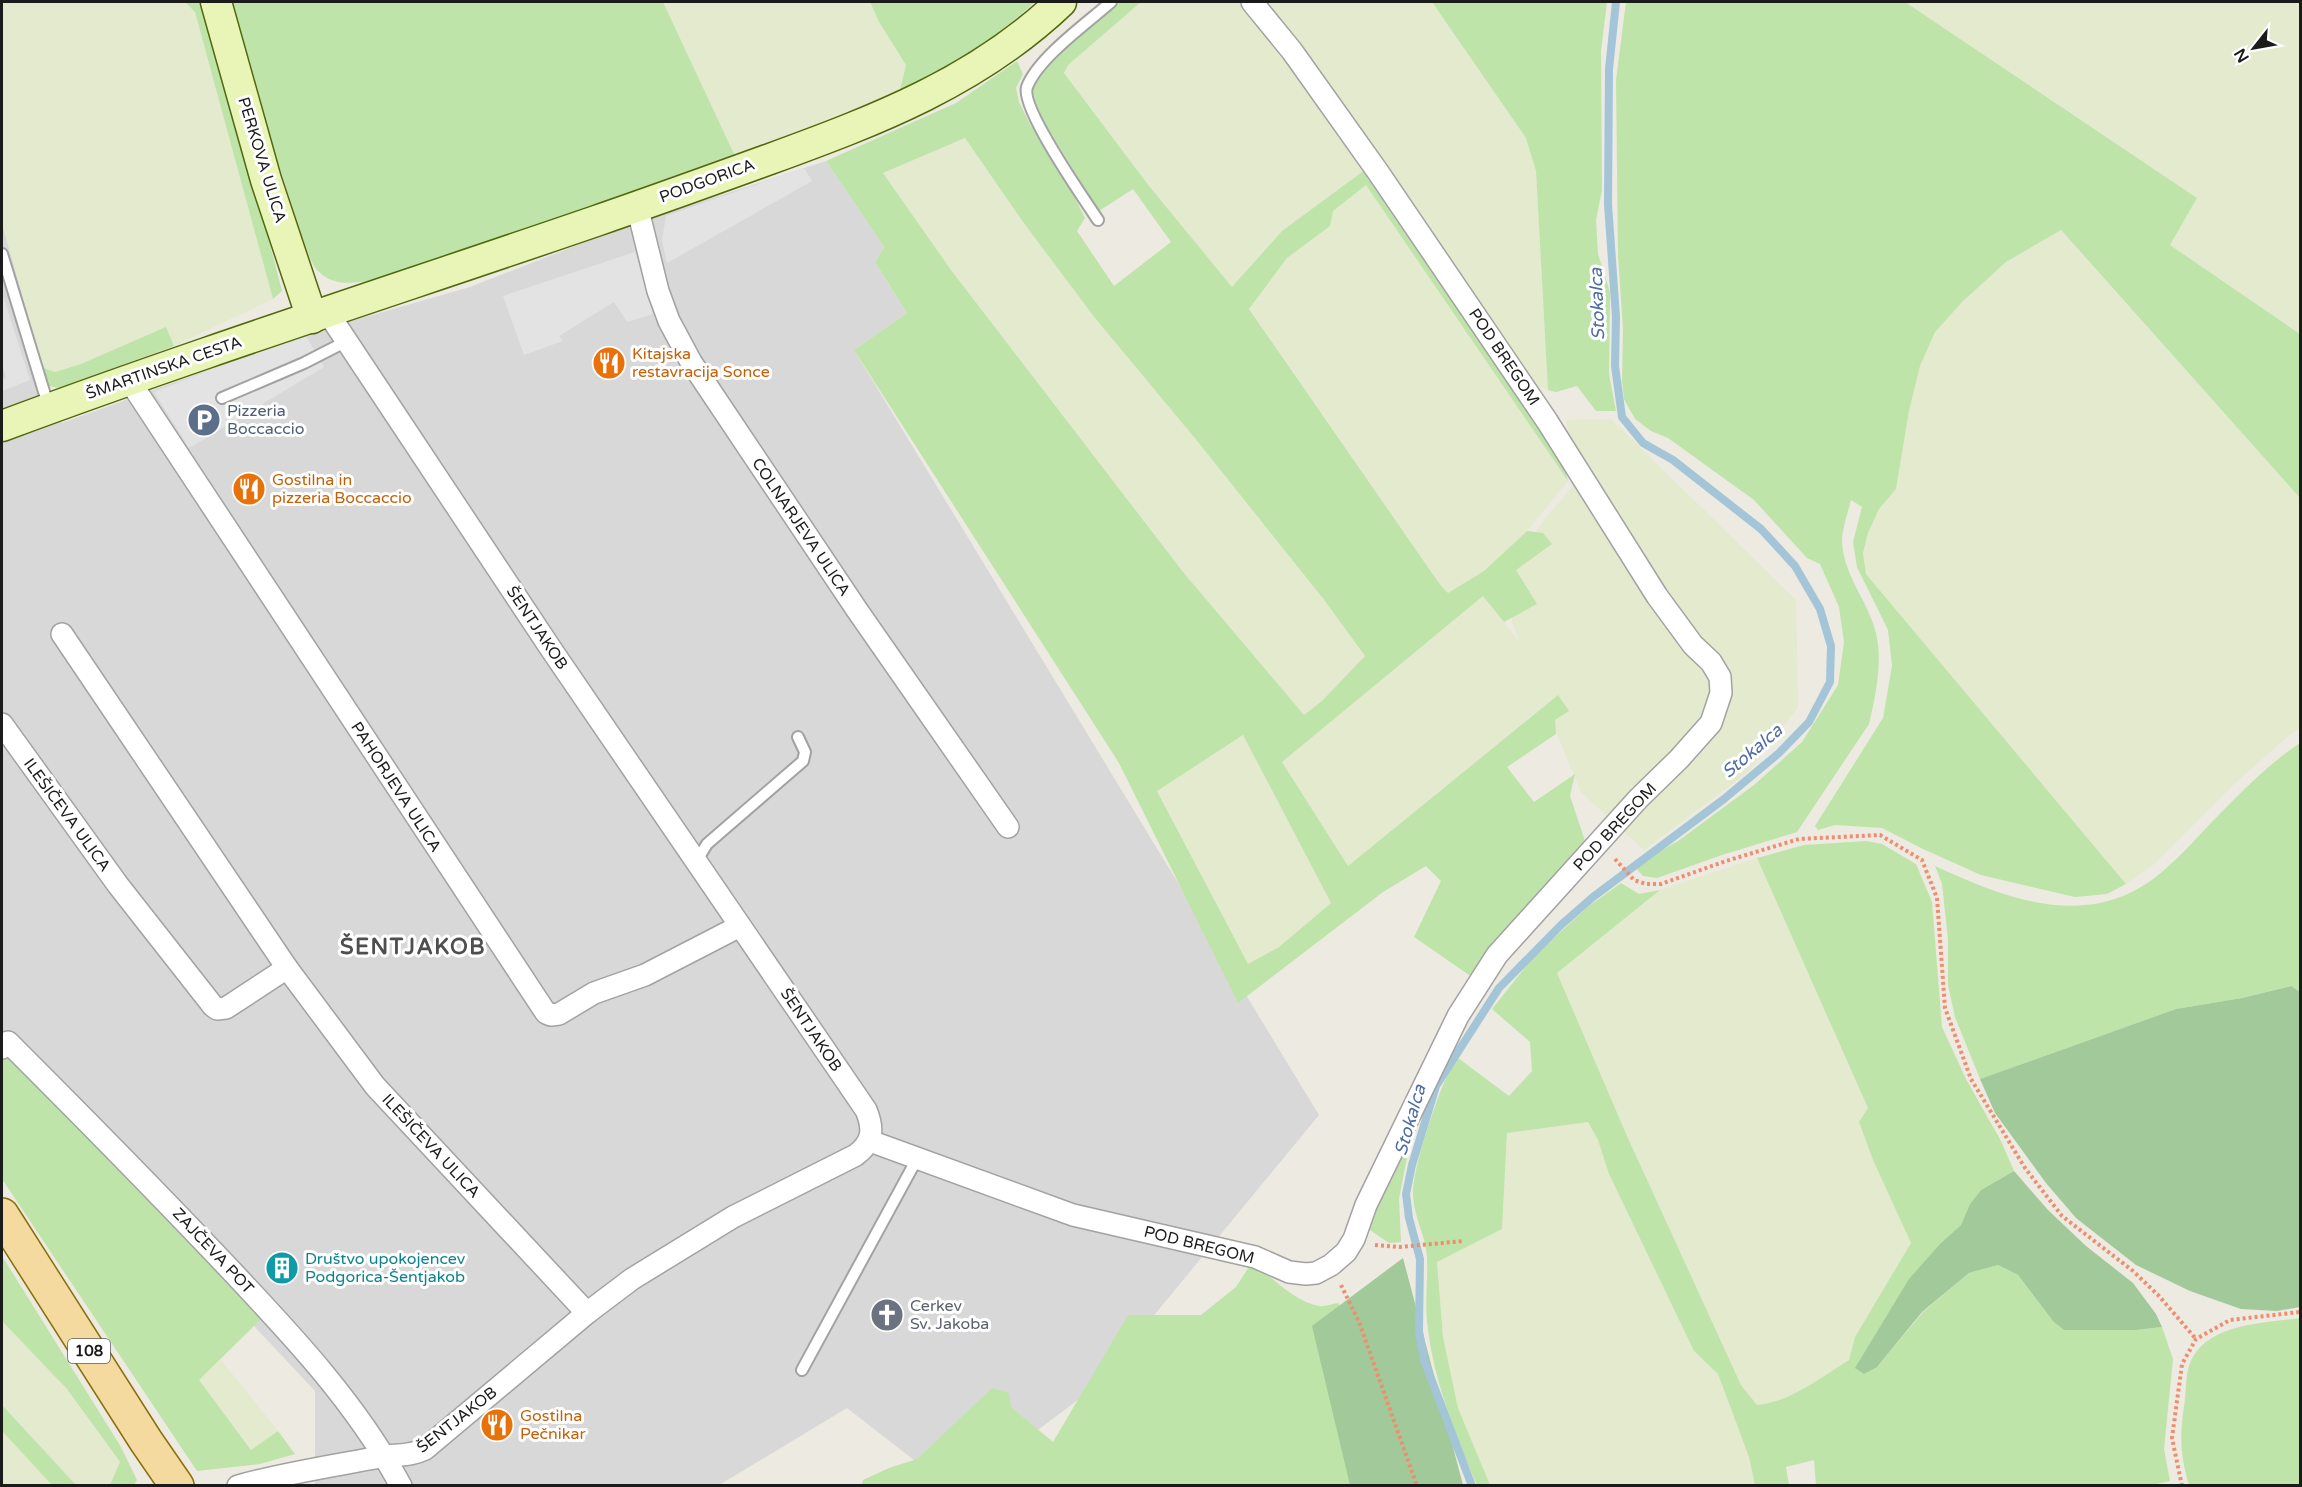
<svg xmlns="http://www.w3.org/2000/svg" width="2302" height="1487" viewBox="0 0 2302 1487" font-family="'Varela Round',sans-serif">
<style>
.residential{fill:#d9d8d8}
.farmland{fill:#e4eacd}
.grass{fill:#bfe4aa;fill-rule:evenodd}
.forest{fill:#a1c999}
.parking{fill:#e3e3e3}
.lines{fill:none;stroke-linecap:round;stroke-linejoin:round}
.stream{stroke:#a4c5d7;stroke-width:8}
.lane-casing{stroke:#a2a2a2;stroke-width:14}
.street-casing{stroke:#a2a2a2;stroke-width:24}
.secondary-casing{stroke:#52680c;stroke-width:33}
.primary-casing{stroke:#886f0a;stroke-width:36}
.path{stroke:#ef8d6f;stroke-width:4;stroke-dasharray:3 3;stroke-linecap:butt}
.lane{stroke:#fff;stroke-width:10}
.street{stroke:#fff;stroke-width:21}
.secondary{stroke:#e9f4b7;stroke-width:30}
.primary{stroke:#f4da9e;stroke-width:33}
.labels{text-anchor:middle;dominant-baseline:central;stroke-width:6;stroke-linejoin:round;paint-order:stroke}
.shield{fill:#fff;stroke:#5f5f5f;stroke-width:1.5}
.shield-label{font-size:15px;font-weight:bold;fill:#1b1b1b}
.street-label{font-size:16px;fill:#1b1b1b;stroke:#fff}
.food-label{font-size:16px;fill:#c56008;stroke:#fff;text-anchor:start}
.service-label{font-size:16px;fill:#4e5e75;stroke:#fff;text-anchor:start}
.culture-label{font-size:16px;fill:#0d838f;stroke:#fff;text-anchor:start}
.worship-label{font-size:16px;fill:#5b616d;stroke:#fff;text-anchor:start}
.water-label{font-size:18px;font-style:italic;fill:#4f6ea3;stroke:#fff}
.district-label{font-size:22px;font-weight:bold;letter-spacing:1.5px;fill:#4e4e4e;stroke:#fff}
</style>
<rect width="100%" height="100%" fill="#eceae1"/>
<path class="residential" d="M826,161l58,86 -9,15 32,51 -53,37 465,765 -224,272 -130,98h-19l-99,-77 -128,77h-404v-94l-297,-317 -16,7v-858l46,163 14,37 251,-91 157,-45 156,-61z"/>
<g class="farmland">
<path d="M2,2h183l10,10 78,287 -99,47 -9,-18 -84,36 -26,8 -12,-4 -41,-145z"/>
<path d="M663,2h207l9,20 28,43 -7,25 -37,18 -128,48z"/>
<path d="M1141,2h99l44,55 82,112 -84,62 -50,57 -83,-102 -85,-113 4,-8 10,-9z"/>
<path d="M1261,2h171l94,136 10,33 12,219 -18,-6z"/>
<path d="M1905,2h395v332l-130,-89 27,-47z"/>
<path d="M965,138l58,84 72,96 103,124 127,159 40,55 -43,45 -18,15 -121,-144 -232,-302 -68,-97z"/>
<path d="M1366,185l202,296 -41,50 -43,40 -36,22 -7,-7 -192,-278 38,-50 43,-32 2,-15z"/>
<path d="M2060,230l240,268v230l-13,9 -53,47 -81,81 -27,19 -260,-310 -3,-21 5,-20 11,-24 17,-20 13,-78 11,-45 15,-34 27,-31 44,-39z"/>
<path d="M1611,419l185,181 2,107 -50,65 -104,78 -63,-58 -36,-87 -197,161 -66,-104 201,-167 38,49 -9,-21 -3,-55 35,-48 30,-35 -8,-65z"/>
<path d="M1243,735l88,168 -52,44 -31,18 -91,-175z"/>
<path d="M1757,858l111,250 -9,14 14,38 38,83 -56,94 -6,22 -43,29 -34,15 -15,2 -16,-20 -114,-249 -70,-163 103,-83z"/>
<path d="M1588,1122l10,18 11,34 85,177 24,23 31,83 6,28h-265l-32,-77 -15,-71 -6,-75 65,-33 5,-96z"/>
<path d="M2,1321l65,68 53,74 -10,23 -34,-1 -74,-80z"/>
<path d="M221,1360l57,71 -26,19 -54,-70z"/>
<path d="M2,1431l50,54h-50z"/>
</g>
<g class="grass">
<path d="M185,2h17l45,154 35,135 -9,8 -78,-287z"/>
<path d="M227,2h436l72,154 -333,117c-26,5 -64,21 -85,-3 -6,-7 -9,-18 -13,-26z"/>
<path d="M870,2h165c-27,24 -56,48 -88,65 -15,9 -31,15 -47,23l6,-25 -27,-43z"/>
<path d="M1119,2h22l-73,63 -4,8 85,113 83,101 50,-56 84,-62 197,293 5,19 -202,-296 -33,26 -3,15 -43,32 -38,51 192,277 7,7 36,-22 43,-40 16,2 9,11 -36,26 21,34 -33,18 -21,-26 -201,166 66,104 210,-171 11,16 -14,9 1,14 -49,33 27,35 41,-28 -5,22 16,48 -114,133 -58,-40 27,-56 -15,-15 -43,26 -145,111 -119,-240 -265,-413 53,-37 -32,-51 9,-15 -58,-86 130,-58 61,-42 6,13 -7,14 3,14 11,22 43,70 12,24 -8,13 37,55 57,-44 -38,-53 -34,22 -68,-110 1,-15 15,-21zM965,138l58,84 72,96 103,124 127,159 40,55 -43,45 -18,14 -121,-143 -232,-302 -68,-97zM1243,735l88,168 -52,44 -31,17 -91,-173z"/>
<path d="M1432,2h175l-6,49 1,139 -6,30 2,34 12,38 -1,82 7,37h-20l-19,-25 -21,6 -8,-2 -12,-219 -10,-33z"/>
<path d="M1626,2h279l292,196 -27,47 130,89v164l-239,-268 -55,32 -43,39 -28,31 -15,34 -11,45 -13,78 -17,20 -11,24 -5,20 3,21 260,310 -19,10 -32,3 -94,-22 -58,-26 -41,-21 -47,-3 -17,5 -3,-4 68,-108 9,-52 -4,-36 -31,-63 -4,-25 9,-35 -11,-7c-3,12 -9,29 -9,41 1,38 33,67 36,104 3,25 -3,54 -9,79l-72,108 -75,23 -65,23 -14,-2 -9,-10 44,-25 76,-56 48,-43 36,-57 6,-43 -5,-35 -19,-43 -13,-6 -53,-58 -86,-62 -17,-7 -16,-12 -11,-20 -2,-17 1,-54 -5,-73 -2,-175z"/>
<path d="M166,327l8,19 -115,42 -11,-2 -5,-18 12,4 26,-8z"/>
<path d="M2300,743v249l-10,-6 -48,12 -66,11 -196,70 -25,-62 -7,-32v-46l-6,-55 -7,-18c72,33 152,65 222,10 19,-15 36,-34 52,-51 28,-29 58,-60 91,-82z"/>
<path d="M1866,841l16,3 34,20 16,38 10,125 24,52 35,62 13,30 -33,19 -11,14 -9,21 -21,20 -63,122 46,-55 46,-39 29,-8 20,10 35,46 83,9 26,-3 11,32 -9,90 6,32 -14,3v2l-340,-1 -2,-25 -28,7 3,18h-34l-6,-28 -31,-83 -24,-23 -85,-177 -11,-34 -10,-18 -81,11 -5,96 -65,33 6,75 15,71 32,77h-13c-22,-50 -45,-110 -50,-164 -2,-21 1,-43 0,-64 -1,-21 -13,-39 -14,-61 -2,-23 23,-96 33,-118 3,-7 8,-13 12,-20l51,38 23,-25 -2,-29 -38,-33 43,-54 54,-49 32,-23 18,11 21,-4 -103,83 70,163 114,249 16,20c34,-3 64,-28 92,-45l6,-23 56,-94 -38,-83 -14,-38 9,-14 -111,-250 47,-13z"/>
<path d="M9,1058l16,14 237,246 -63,62 52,70 27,-19 17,23 -35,10 -63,7 -195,-292v-118z"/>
<path d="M1413,1126l-14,73 2,43 -12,1 -25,-17z"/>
<path d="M2,1256l119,191 16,33 -3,5h-24l10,-23 -53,-73 -65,-68z"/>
<path d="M1252,1262c20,15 41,39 67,44 5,1 13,-2 19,-3l18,25 53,158h-548l2,-6 26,-12 28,-9 75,-71 17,5 2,14 42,35 75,-127h73l35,-28z"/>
<path d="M2300,1318v167h-111c-10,-34 -9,-50 -4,-86 1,-11 1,-26 5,-36 16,-40 75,-40 110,-45z"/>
<path d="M2,1405l74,80h-24l-50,-54z"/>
</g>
<g class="forest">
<path d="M2291,986l9,6v315l-23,4 -36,-2 -51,-18 -54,-26 -60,-47 -30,-35 -51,-70 -15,-34 196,-70 66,-11z"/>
<path d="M2014,1171l34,39 38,36 47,37 23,31 6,13 -26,3h-72l-11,-9 -35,-46 -20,-10 -29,8 -47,39 -45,55 -13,7 -9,-6 54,-89 31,-35 21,-19 9,-21 11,-14z"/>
<path d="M1403,1258l60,227h-113l-38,-159z"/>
</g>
<g class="parking">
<path d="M804,168l8,13 -145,82 -5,-23 4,-24z"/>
<path d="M635,252l18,62 -26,8 -13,-20 -55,34 4,5 -39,14 -21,-59z"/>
<path d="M2,293l28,87 -28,11v-11l4,-2 -4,-15z"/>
<path d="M306,336l18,31 -135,81 -35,-56 114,-45z"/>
</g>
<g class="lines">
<path class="stream" d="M1472,1486l-48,-126 -5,-29 1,-72 -11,-41 -3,-24 6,-29 24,-79 63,-98 62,-63 32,-28 131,-98 55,-46 30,-31 21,-40 1,-36 -11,-37 -25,-43 -34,-37 -88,-69 -30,-17 -21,-26 -7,-51 1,-49 -8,-113 1,-135 7,-67"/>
<defs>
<g id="lane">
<path d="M1098,220c-14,-21 -78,-113 -71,-133 11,-29 60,-64 84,-85"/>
<path d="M2,254l47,154"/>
<path d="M222,398l82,-35 43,-22"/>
<path d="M696,862l11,-18 96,-83 2,-9 -7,-15"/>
<path d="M802,1370l116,-213"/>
</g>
<g id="street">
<path d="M637,206l21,85 11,30 22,41 166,248 151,217"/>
<path d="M129,380l417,633 5,2 8,-1 35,-21 51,-18 95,-49"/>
<path d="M62,634l225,334 88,118 212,227"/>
<path d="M2,724l116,161 95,121 4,3 9,-1 61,-40"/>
<path d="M2,1048l6,-6c73,73 145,146 216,221 65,69 132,139 177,223"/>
<path d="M870,1141l203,74 182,42 34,15 17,2 10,-1 15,-8 15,-13 8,-13 12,-34 92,-189 39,-61 141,-156 41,-40 32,-36 10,-30 -1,-16 -9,-15 -18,-17 -36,-49 -110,-175 -169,-249 -86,-121 -40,-49"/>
<path d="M238,1486c47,-13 94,-20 142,-29 16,-3 29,0 45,-8l162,-136 45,-34 101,-62 123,-62c17,-13 18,-26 10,-45l-315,-461 -223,-336"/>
</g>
<g id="secondary">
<path d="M216,2l50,178 46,138"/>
<path d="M2,426c196,-73 396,-137 594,-205 58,-20 116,-41 174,-62 107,-39 207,-77 291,-157"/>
</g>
<path id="primary" d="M2,1215l144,226 31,45"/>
</defs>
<use href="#lane" class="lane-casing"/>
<use href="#street" class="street-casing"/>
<use href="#secondary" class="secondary-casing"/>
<use href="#primary" class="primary-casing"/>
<g class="path">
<path d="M1615,859l19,21 12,4h15l65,-23 73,-22 81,-4 42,25 15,38 8,110 26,71 54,89 37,48 71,55 26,25 37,43"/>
<path d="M1375,1245l24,2 65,-6"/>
<path d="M1341,1285l18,37 58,164"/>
<path d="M2182,1486l-10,-48 10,-74 14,-25 34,-19 70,-8"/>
</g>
<use href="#lane" class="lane"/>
<use href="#street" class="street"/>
<use href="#secondary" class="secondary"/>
<use href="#primary" class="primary"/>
</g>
<defs>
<symbol id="restaurant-disc" viewBox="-11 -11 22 22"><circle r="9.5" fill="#e8710a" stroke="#fff"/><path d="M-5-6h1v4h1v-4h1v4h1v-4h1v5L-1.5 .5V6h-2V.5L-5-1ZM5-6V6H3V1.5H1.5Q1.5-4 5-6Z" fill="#fff"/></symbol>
<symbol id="parking-disc" viewBox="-11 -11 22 22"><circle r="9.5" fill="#5c6f8a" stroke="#fff"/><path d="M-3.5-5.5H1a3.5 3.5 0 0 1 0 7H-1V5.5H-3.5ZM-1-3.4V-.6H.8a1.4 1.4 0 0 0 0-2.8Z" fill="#fff"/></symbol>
<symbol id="building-disc" viewBox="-11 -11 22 22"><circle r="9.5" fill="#0f9aa8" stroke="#fff"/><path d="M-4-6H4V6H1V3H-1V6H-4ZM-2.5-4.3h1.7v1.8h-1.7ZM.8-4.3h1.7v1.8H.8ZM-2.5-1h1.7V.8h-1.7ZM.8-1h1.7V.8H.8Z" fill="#fff"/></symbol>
<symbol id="church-disc" viewBox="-11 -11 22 22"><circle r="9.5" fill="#6b7280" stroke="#fff"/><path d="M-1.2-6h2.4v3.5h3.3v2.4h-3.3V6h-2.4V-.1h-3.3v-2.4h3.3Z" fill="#fff"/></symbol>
</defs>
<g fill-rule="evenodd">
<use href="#restaurant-disc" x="590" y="344" width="38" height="38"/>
<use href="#parking-disc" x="185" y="401" width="38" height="38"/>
<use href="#restaurant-disc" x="230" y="470" width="38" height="38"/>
<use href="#building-disc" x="263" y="1249" width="38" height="38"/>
<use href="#church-disc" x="868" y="1296" width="38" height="38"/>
<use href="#restaurant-disc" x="478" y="1406" width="38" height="38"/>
</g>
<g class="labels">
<rect class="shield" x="68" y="1339" width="42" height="24" rx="4.5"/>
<g class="shield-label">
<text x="89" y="1351">108</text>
</g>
<g class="street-label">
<text transform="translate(262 160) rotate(73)">PERKOVA ULICA</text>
<text transform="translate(707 181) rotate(-20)">PODGORICA</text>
<text transform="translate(1504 357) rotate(56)">POD BREGOM</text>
<text transform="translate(164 368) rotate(-19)">ŠMARTINSKA CESTA</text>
<text transform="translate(801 527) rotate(56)">COLNARJEVA ULICA</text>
<text transform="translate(537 628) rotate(56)">ŠENTJAKOB</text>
<text transform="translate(396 787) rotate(57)">PAHORJEVA ULICA</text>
<text transform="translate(67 815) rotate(54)">ILEŠIČEVA ULICA</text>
<text transform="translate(1615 827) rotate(-47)">POD BREGOM</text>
<text transform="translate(811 1030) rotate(56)">ŠENTJAKOB</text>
<text transform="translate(431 1146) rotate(47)">ILEŠIČEVA ULICA</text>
<text transform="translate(1199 1245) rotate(14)">POD BREGOM</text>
<text transform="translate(213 1251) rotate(47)">ZAJČEVA POT</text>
<text transform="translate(457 1420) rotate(-38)">ŠENTJAKOB</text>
</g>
<g class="food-label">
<text x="632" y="354">Kitajska<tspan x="632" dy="18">restavracija Sonce</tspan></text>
<text x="272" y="480">Gostilna in<tspan x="272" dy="18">pizzeria Boccaccio</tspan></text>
<text x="520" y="1416">Gostilna<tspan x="520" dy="18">Pečnikar</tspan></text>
</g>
<g class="service-label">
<text x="227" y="411">Pizzeria<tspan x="227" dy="18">Boccaccio</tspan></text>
</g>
<g class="culture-label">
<text x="305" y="1259">Društvo upokojencev<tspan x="305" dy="18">Podgorica-Šentjakob</tspan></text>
</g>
<g class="worship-label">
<text x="910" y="1306">Cerkev<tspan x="910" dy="18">Sv. Jakoba</tspan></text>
</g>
<g class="water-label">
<text transform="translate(1597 304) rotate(-92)">Stokalca</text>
<text transform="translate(1752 751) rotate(-40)">Stokalca</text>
<text transform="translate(1410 1120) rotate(-74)">Stokalca</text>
</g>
<g class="district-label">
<text x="413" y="947">ŠENTJAKOB</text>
</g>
</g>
<rect width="2302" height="1487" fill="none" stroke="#1b1b1b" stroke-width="6"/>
<g transform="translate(2254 48) rotate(239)" stroke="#ffffff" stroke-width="4.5" paint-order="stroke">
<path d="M0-4.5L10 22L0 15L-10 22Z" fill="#1b1b1b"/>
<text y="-9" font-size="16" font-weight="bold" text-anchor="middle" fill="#1b1b1b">N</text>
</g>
</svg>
